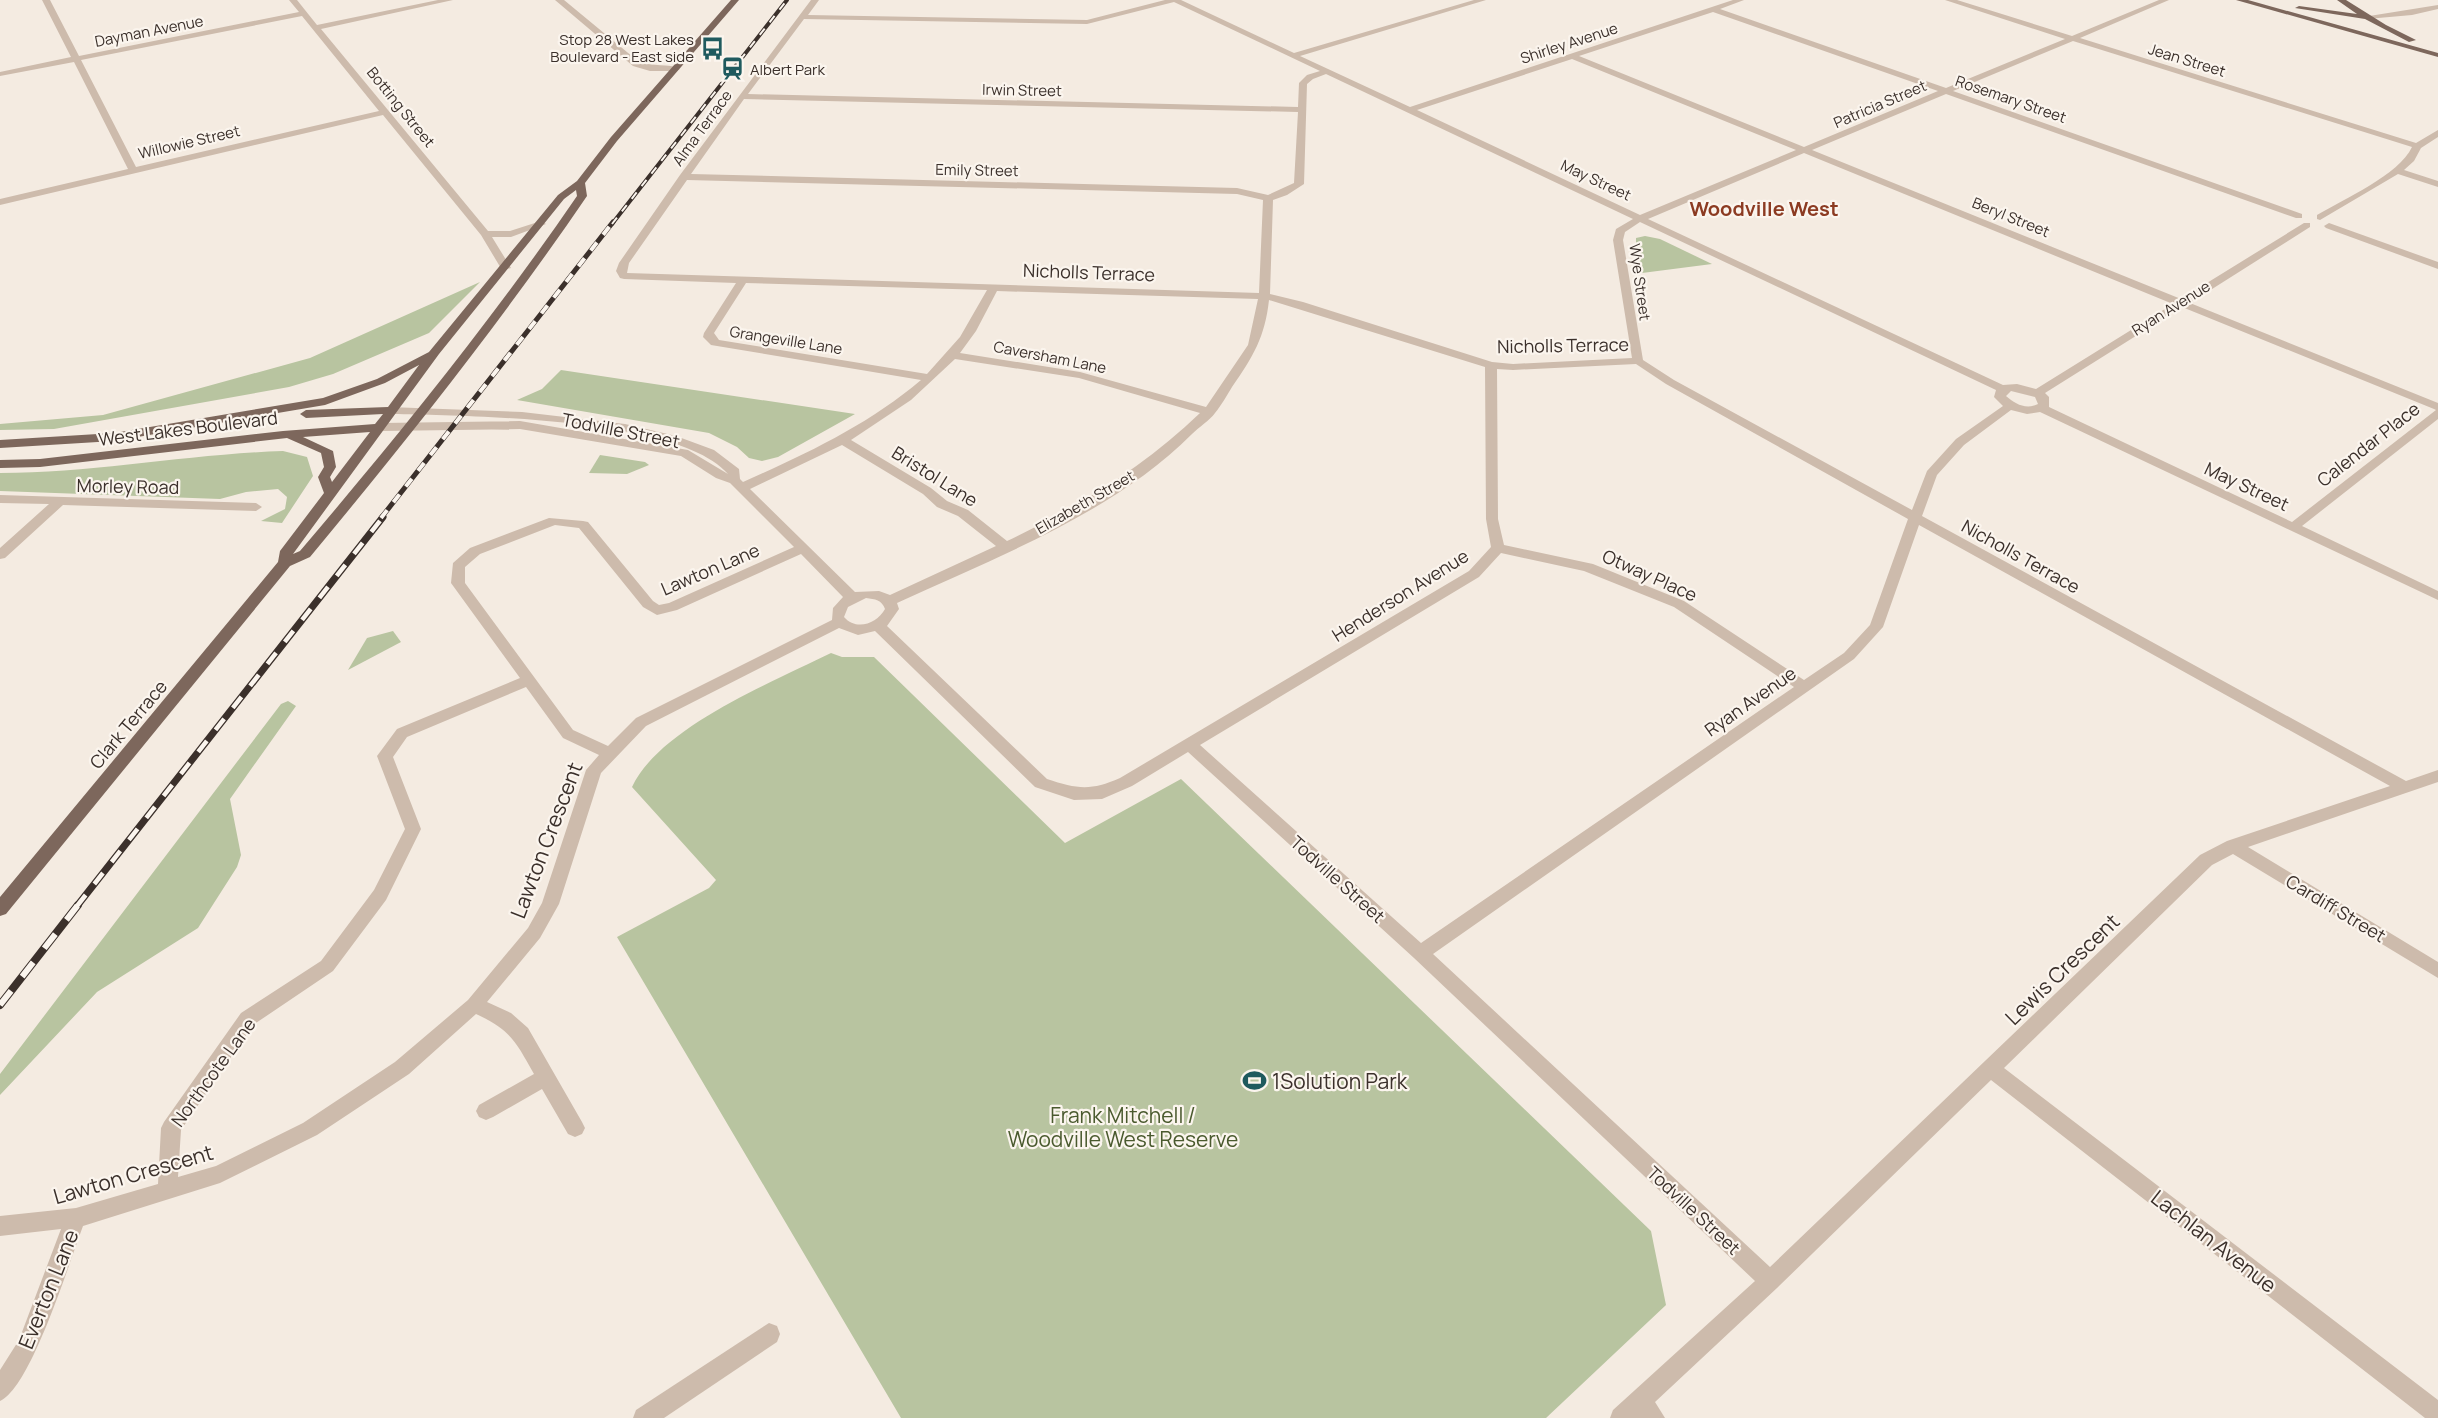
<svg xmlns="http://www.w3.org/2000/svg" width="2438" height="1418" viewBox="0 0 2438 1418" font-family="Manrope,sans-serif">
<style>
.green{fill:#b8c4a0}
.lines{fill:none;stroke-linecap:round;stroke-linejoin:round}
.minor{fill:#cdbbac;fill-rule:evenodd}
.major{fill:#7d675c;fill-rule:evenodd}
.rail-far3-casing{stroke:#3b302b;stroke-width:4}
.rail-far2-casing{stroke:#3b302b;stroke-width:5}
.rail-far1-casing{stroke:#3b302b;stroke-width:7}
.rail-casing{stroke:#3b302b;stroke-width:8}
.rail-far3{stroke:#fbf5ee;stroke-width:2;stroke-dasharray:8;stroke-linecap:butt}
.rail-far2{stroke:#fbf5ee;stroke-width:4;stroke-dasharray:10;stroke-linecap:butt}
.rail-far1{stroke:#fbf5ee;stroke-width:4.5;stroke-dasharray:14;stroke-linecap:butt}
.rail{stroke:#fbf5ee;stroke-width:6;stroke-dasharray:18;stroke-linecap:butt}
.labels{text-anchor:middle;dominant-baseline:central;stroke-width:4.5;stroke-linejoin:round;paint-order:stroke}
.far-street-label{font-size:15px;fill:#3b302b;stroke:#fbf5ee}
.far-poi-label{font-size:15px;fill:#3b302b;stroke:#fbf5ee;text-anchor:end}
.street-label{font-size:18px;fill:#3b302b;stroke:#fbf5ee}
.far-district-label{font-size:20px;font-weight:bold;fill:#8c3b22;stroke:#fbf5ee}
.near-street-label{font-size:21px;fill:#3b302b;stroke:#fbf5ee}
.near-poi-label{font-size:21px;fill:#3b302b;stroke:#fbf5ee;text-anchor:start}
.near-park-label{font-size:21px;fill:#4a5a2e;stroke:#fbf5ee}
</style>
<rect width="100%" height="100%" fill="#f4ebe1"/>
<g class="green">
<path d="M1645,236l15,3 52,25 -70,9 -6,-30v-5z"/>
<path d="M480,282l-51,51 -96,41 -44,13 -235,42 -54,1v-6l103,-9 207,-57z"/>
<path d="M561,370l294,44 -77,43 -16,4 -13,-3 -12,-11 -28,-14 -192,-33 25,-11z"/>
<path d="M283,451l24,6 6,19 -31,47 -21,-2 24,-12 2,-12 -9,-8 -32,3 -26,7 -220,-8v-18c95,0 188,-19 283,-22z"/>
<path d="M600,455l45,7 4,3 -22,9 -38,-1z"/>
<path d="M393,631l8,11 -53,28 19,-32z"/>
<path d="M831,653l11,4h32l191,186 116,-64 470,452 15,74 -120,113h-645l-284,-481 92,-49 7,-8 -84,-93c28,-60 141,-105 199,-134z"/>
<path d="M288,701l8,5 -66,93 11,56 -4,12 -39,61 -101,64 -97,103v-21l281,-370z"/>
</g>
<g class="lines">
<g class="minor">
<path d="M42,0h8l29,56 220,-44 -10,-12h8l20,25 121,-25h15l-132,29 167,202h22l31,-10 5,3 -35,13h-19l19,31 -9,2 -21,-35 -98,-120 -383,90v-6l128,-30 -54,-107 -74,14v-4l71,-15zM302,16l77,95 -243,56 -55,-107z"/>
<path d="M555,0h9l75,62c13,5 30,1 41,7l-4,2h-26l-17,-5z"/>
<path d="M811,0h8l-11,15 279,5 78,-20h16l113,53 180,-53h12l-186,56 110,51 323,-107h11l-24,9 226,79 119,-49 -120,-39h12l115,36 87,-36h10l-89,38 336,105 22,-13v7l-17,11 -7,13 -10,9 34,11v6l-40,-13 -78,46 -3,-1v-4c27,-16 82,-40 95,-68l-339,-106 -120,50 349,123v4h-6l-350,-124 -134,56 369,149 123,-76h6v4l-120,76 248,100v16l-136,107 136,65v9l-398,-188 -13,2 -16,-4 -47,35 -27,30 -15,41 484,265 32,-11v12l-190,65 190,115v16l-205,-124 -21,11 -208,203 434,332v18h-13l-434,-338 -214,208 -122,114 10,16h-55l3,-8 142,-129 -341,-323 -226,-206 -56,34 -30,13 -28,1 -39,-13 -160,-156 -17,4 -19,-7 -193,98 -45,47 -42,131 -19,34 -53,64 24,11 17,15 54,94 3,6 -3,6 -7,3 -7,-3 -26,-45 -49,28 -7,3 -7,-3 -3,-6 3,-6 55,-31c-18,-32 -23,-44 -58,-60l-67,60 -92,61 -97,48 -137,43c-13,34 -52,162 -83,175v-31l19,-30 42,-111 -61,7v-20l76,-8 82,-24 3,-56 3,-6 77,-109 80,-52 53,-71 31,-61 -28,-73 3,-4 17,-23 123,-51 -69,-95 2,-20 17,-15 79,-30 34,3 5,1 65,79 6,4 10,-2 125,-56 -64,-64 -14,-5 -35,-22 -161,-27 -139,2 -6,-4 6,-4 139,-2 168,29 40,24c-50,-57 -259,-58 -335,-60l-6,-4 2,-3 133,5 103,12 51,12 38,14 25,19 1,10 3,3c63,-28 125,-57 178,-102l-210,-35 -8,-8 1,-4 32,-50 -112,-4 -4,-1 -4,-7 3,-8 61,-88zM1174,2l146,69 -13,4 -8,8 -1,24 -550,-13 56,-75 283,5zM1713,12l225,79 -134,56 -225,-91zM1572,59l224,91 -156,65 -223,-105zM1326,74l307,145 -17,10 -3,11 19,118 -119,6 -21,-2 -189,-60 -33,-8 3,-94 14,-5 17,-11 3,-100 6,-5zM744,99l554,13 -4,71 -26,12 -31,-7 -546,-14zM1804,153l369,151 -137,85 -19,-5 -14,1 -355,-166zM687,180l550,14 26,6 -4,93 -632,-20 2,-10zM1640,222l356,168 -2,7 9,9 -47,33 -29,32 -15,39 -238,-130 -31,-20 -20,-120 2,-8zM746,283l241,7 -27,47 -33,37 -208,-34 -5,-7zM997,291l261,8 -10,46 -42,62 -126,-35 -120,-19 16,-22zM1269,300l216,67 1,152 5,28 -22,24 -349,207c-29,13 -43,11 -73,1l-160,-153 12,-17 -2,-6c101,-47 215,-89 295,-169 7,-7 18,-14 23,-21 6,-7 12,-18 17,-26 21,-30 33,-50 37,-87zM2182,307l252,102 2,1 -144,112 -243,-115v-10l-4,-4zM955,359l124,19 121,35c-57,55 -122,94 -193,128l-39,-31 -21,-9 -16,-13 -80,-48 60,-40zM1636,364l30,20 242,135 -38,106 -26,28 -40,27 -120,-79 -91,-37 -89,-19 -6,-26 -1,-150 16,1zM2011,391l24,6 3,7c-12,6 -23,0 -32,-8zM842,445l81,49 14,13 21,9 38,30 -106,49 -11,-4 -24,1 -105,-103zM555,525l24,3 64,79 14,8 20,-5 124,-56 42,43 -10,11 -1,12 -196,98 -28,28 -35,-16 -108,-147v-16l15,-13zM1919,525l471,261 -163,55 -27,14 -430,412 -337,-313 421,-295 29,-32zM1501,553l83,18 90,36 120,80 -373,256 -221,-198 279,-168zM866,598c9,1 16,2 19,11 -8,15 -29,22 -41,8l4,-10zM526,687l37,51 36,17 -13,15 -44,133 -14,25 -60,72 -73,62 -92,61 -87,43 -38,11 3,-47 72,-105 80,-54 53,-71 35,-71 -28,-72 14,-20z"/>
<path d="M2438,5v4l-26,6 -45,4 -4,-2z"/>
<path d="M2329,223l109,39v7l-112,-41 -2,-2z"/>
<path d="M0,495l256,8 6,4 -6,4 -193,-6 -58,53 -5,1v-11l49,-44 -49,-1z"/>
<path d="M769,1323l8,3 3,8 -3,8 -113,76h-31l3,-8z"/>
</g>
<g class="major">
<path d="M731,0h8l-122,141 -32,42 2,13c-86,126 -180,244 -277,361l-20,9 -284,348 -6,2v-19l278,-335 2,-11 44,-58 -6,-16 6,-10 -3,-14 -34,-15 -247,29 -40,1v-8l40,-1 243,-28 92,-7 8,-10 -77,4 -6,-4 6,-4 82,-3 31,-42 -34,18 -60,22 -211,36 -114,7v-8l114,-7 209,-35 54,-19 52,-27 129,-157 19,-14 34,-44zM576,190l1,6c-85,124 -179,240 -277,355l-7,3 146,-200 125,-155zM370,432l-38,50 -2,-5 6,-10 -3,-16 -30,-14z"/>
<path d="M2236,0h12l190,53v4z"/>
<path d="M2337,0h9l40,25 30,15 -7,2 -44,-23 -70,-11 4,-2 58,8z"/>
</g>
<defs>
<path id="rail-far3" d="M612,224l175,-224"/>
<path id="rail-far2" d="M381,518l232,-296"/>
<path id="rail-far1" d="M77,906l306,-389"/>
<path id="rail" d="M0,1005l78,-100"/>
</defs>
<use href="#rail-far3" class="rail-far3-casing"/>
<use href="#rail-far2" class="rail-far2-casing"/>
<use href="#rail-far1" class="rail-far1-casing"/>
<use href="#rail" class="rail-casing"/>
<use href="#rail-far3" class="rail-far3"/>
<use href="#rail-far2" class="rail-far2"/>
<use href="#rail-far1" class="rail-far1"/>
<use href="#rail" class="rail"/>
</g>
<defs>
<symbol id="bus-bare" viewBox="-9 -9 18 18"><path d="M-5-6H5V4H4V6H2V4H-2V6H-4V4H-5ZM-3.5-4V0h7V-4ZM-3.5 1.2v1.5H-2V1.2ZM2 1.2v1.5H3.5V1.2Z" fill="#1f5a5e" stroke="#fbf5ee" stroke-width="2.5" paint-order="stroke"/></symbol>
<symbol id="station-bare" viewBox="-9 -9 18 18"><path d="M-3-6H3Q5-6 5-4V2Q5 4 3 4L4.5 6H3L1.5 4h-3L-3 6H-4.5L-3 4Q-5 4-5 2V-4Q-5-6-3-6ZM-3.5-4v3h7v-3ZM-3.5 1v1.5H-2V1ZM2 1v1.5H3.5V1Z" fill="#1f5a5e" stroke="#fbf5ee" stroke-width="2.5" paint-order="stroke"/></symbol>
<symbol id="stadium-bare" viewBox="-9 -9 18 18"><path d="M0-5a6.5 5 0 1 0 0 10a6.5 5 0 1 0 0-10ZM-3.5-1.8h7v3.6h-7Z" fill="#1f5a5e" stroke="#fbf5ee" stroke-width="2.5" paint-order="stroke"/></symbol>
</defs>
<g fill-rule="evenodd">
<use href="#bus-bare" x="696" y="32" width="33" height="33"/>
<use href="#station-bare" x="716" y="52" width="33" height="33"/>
<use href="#stadium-bare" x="1238" y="1064" width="33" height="33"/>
</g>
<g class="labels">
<g class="far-street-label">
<text transform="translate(149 31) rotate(-11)">Dayman Avenue</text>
<text transform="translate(1569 43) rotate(-18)">Shirley Avenue</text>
<text transform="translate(2187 60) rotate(17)">Jean Street</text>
<text transform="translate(1022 90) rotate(1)">Irwin Street</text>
<text transform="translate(2011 99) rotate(19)">Rosemary Street</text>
<text transform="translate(1880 104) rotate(-23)">Patricia Street</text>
<text transform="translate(401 107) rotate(51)">Botting Street</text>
<text transform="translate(702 128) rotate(-54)">Alma Terrace</text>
<text transform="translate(189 142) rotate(-13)">Willowie Street</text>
<text transform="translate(977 170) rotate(1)">Emily Street</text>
<text transform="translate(1596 180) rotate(25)">May Street</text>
<text transform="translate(2011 217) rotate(22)">Beryl Street</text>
<text transform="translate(1640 282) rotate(82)">Wye Street</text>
<text transform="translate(2171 308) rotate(-32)">Ryan Avenue</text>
<text transform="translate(786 340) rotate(9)">Grangeville Lane</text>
<text transform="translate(1050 357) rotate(11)">Caversham Lane</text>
<text transform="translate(1085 502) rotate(-30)">Elizabeth Street</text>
</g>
<g class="far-poi-label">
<text x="694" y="39">Stop 28 West Lakes<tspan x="694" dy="17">Boulevard - East side</tspan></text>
<text x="750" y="69" text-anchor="start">Albert Park</text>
</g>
<g class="street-label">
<text transform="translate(1089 272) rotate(2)">Nicholls Terrace</text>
<text transform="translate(1563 345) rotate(-1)">Nicholls Terrace</text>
<text transform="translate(188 428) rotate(-7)">West Lakes Boulevard</text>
<text transform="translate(621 430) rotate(11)">Todville Street</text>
<text transform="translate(2368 444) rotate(-38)">Calendar Place</text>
<text transform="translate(935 476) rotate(32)">Bristol Lane</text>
<text transform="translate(128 486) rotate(1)">Morley Road</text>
<text transform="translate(2247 486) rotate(25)">May Street</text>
<text transform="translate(2021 556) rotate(29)">Nicholls Terrace</text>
<text transform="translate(710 569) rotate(-23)">Lawton Lane</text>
<text transform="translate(1650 575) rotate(24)">Otway Place</text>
<text transform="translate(1400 595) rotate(-32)">Henderson Avenue</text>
<text transform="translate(1750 701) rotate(-35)">Ryan Avenue</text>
<text transform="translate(128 724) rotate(-50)">Clark Terrace</text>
<text transform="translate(1338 879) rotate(42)">Todville Street</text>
<text transform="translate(2336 908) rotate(31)">Cardiff Street</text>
<text transform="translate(213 1072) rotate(-54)">Northcote Lane</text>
<text transform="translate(1694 1210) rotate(43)">Todville Street</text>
</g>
<g class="far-district-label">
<text x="1764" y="208">Woodville West</text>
</g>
<g class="near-street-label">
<text transform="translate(546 840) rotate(-69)">Lawton Crescent</text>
<text transform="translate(2062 969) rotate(-44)">Lewis Crescent</text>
<text transform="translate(133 1174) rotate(-16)">Lawton Crescent</text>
<text transform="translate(2214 1241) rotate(38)">Lachlan Avenue</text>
<text transform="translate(48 1289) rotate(-68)">Everton Lane</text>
</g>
<g class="near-poi-label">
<text x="1272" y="1081">1Solution Park</text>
</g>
<g class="near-park-label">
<text x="1123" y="1115">Frank Mitchell /<tspan x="1123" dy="24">Woodville West Reserve</tspan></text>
</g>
</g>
</svg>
